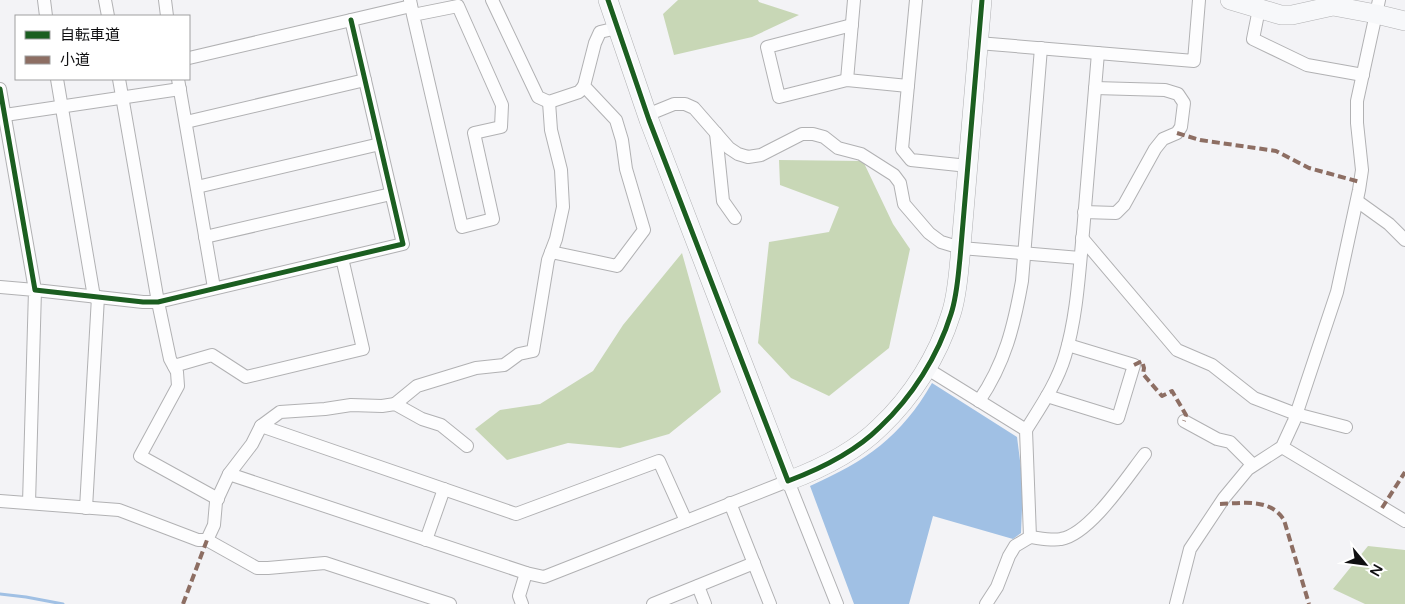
<svg xmlns="http://www.w3.org/2000/svg" width="1405" height="604" viewBox="0 0 1405 604" font-family="'Varela Round','Noto Sans JP',sans-serif">
<style>
.forest{fill:#c8d7b6}
.water{fill:#a0c0e4}
.lines{fill:none;stroke-linecap:round;stroke-linejoin:round}
.stream{stroke:#a0c0e4;stroke-width:3}
.street-casing{stroke:#b1b1b3;stroke-width:14}
.secondary-casing{stroke:#b1b1b3;stroke-width:20}
.street{stroke:#fdfdfe;stroke-width:12}
.secondary{stroke:#f7f8fa;stroke-width:19}
.quiet{stroke:#8d6e63;stroke-width:4;stroke-dasharray:8 4;stroke-linecap:butt}
.cycleway-casing{stroke:#fff;stroke-width:8}
.cycleway{stroke:#1b5e20;stroke-width:5}
</style>
<rect width="100%" height="100%" fill="#f3f3f6"/>
<g class="forest">
<path d="M678,0h80l1,2 40,13 -47,22 -78,18 -11,-41z"/>
<path d="M779,160l84,1 30,63 17,25 -21,99 -60,48 -38,-18 -33,-35 11,-101 60,-10 10,-25 -59,-22z"/>
<path d="M682,253l39,139 -52,42 -49,14 -52,-5 -61,17 -32,-31 25,-19 40,-6 53,-33 30,-46z"/>
<path d="M1368,546l37,4v54h-40l-32,-15z"/>
</g>
<path class="water" d="M932,383l85,54 6,47 -2,49 -8,6 -80,-23 -24,88h-55l-44,-118c56,-25 91,-49 122,-103z"/>
<g class="lines">
<path class="stream" d="M0,594l26,3 37,7"/>
<defs>
<g id="street">
<path d="M44,0l2,16"/>
<path d="M105,0l3,16"/>
<path d="M165,0l2,16"/>
<path d="M410,0l3,15 49,212 31,-8 -19,-86 27,-6 1,-22 -44,-99 -45,9"/>
<path d="M492,0l46,97 11,5 30,-10 5,-6"/>
<path d="M916,0l-14,149 9,11 57,6"/>
<path d="M1259,9l-6,30 54,26 56,10"/>
<path d="M852,25l-85,22 12,50 68,-17 61,6"/>
<path d="M978,43l216,18 5,-61"/>
<path d="M189,58l222,-52"/>
<path d="M57,79l37,218"/>
<path d="M119,79l39,223 12,57 7,13 1,14 -38,70 78,43"/>
<path d="M178,79l36,209"/>
<path d="M847,80l7,-80"/>
<path d="M0,89l35,201 108,12h15l245,-58 -52,-224"/>
<path d="M5,115l175,-26"/>
<path d="M647,115l27,-11h11l9,4 35,40 9,6 10,3 13,-2 41,-21h11l11,3 14,11 23,6 33,21 6,8 4,21 25,29 12,9 20,6 119,10"/>
<path d="M186,122l179,-42"/>
<path d="M716,133l7,68 12,17"/>
<path d="M197,187l183,-43"/>
<path d="M1357,201l32,23 16,16"/>
<path d="M1084,212l32,1 8,-8 31,-56 8,-10 14,-6 4,-6 3,-24 -6,-9 -13,-4 -70,-2"/>
<path d="M205,237l186,-43"/>
<path d="M1082,238l95,112 35,15 42,33 42,16 50,13"/>
<path d="M551,252l66,14 27,-36 -18,-61 -4,-29 -6,-20 -32,-34 11,-43 5,-11 17,-4"/>
<path d="M0,287l35,3 -6,213"/>
<path d="M174,366l38,-11 34,22 117,-28 -21,-91"/>
<path d="M926,368l100,62 4,107 -15,9 -6,10 -12,31 -11,17"/>
<path d="M1047,396l71,22 16,-53 -66,-20"/>
<path d="M979,401c26,-38 35,-75 43,-120l19,-233"/>
<path d="M395,404l22,-18 59,-18 28,-3 15,-11 14,-3 15,-91 8,-21 7,-32 -2,-37 -10,-40 -2,-28"/>
<path d="M1184,421l33,18 13,3 23,23"/>
<path d="M261,426l255,88 143,-53 27,60"/>
<path d="M1026,430c15,-24 31,-47 39,-74 12,-40 14,-83 18,-124 5,-60 10,-120 15,-179"/>
<path d="M1282,447l123,74"/>
<path d="M229,474l297,99 18,4 244,-96 49,123"/>
<path d="M0,501l119,9 79,30h9"/>
<path d="M730,503l40,101"/>
<path d="M86,508l12,-211"/>
<path d="M1030,537c9,1 22,4 31,2 29,-5 66,-62 84,-85"/>
<path d="M426,540l18,-51"/>
<path d="M698,586l7,18"/>
<path d="M450,604l-125,-41 -57,5h-11l-50,-28 7,-15 2,-23 13,-28 23,-30 9,-18 19,-14 45,-3 26,-4 31,1 13,-2 27,15 19,6 26,21"/>
<path d="M522,604l-3,-8 7,-23"/>
<path d="M653,604l101,-41"/>
<path d="M1176,604l14,-55 34,-51 24,-29 34,-22 12,-26 43,-129 22,-102 3,-20 -5,-47v-22l22,-101"/>
</g>
<g id="secondary">
<path d="M608,0l41,120 139,361c32,-12 68,-30 92,-54 32,-30 58,-71 71,-113 6,-18 7,-37 9,-56l22,-258"/>
<path d="M1230,0l51,15h11l41,-9 43,8 29,7"/>
</g>
</defs>
<use href="#street" class="street-casing"/>
<use href="#secondary" class="secondary-casing"/>
<use href="#street" class="street"/>
<use href="#secondary" class="secondary"/>
<g class="quiet">
<path d="M1177,133l23,7 76,11 33,17 51,14"/>
<path d="M1134,365l8,-4 2,7 -1,6 19,22 10,-5 14,24 -2,6"/>
<path d="M1220,504c24,-1 50,-6 64,16l25,84"/>
<path d="M1382,508l23,-36"/>
<path d="M183,604l24,-64"/>
</g>
<defs>
<g id="cycleway">
<path d="M608,0l41,120 139,361c32,-12 68,-30 92,-54 32,-30 58,-71 71,-113 6,-18 7,-37 9,-56l22,-258"/>
<path d="M0,89l35,201 108,12h15l245,-58 -52,-224"/>
</g>
</defs>
<use href="#cycleway" class="cycleway-casing"/>
<use href="#cycleway" class="cycleway"/>
</g>
<rect x="15" y="15" width="175" height="65" fill="#ffffff" stroke="#9f9fa0"/>
<rect x="25" y="31" width="25" height="8" fill="#1b5e20" stroke="#9f9fa0"/>
<text x="60" y="40" font-size="15" fill="#0f0f11">自転車道</text>
<rect x="25" y="56" width="25" height="8" fill="#8d6e63" stroke="#9f9fa0"/>
<text x="60" y="65" font-size="15" fill="#0f0f11">小道</text>
<g transform="translate(1365 564) rotate(119)" stroke="#ffffff" stroke-width="4" paint-order="stroke">
<path d="M0-4L9 19L0 12L-9 19Z" fill="#0f0f11"/>
<text y="-8" font-size="14" font-weight="bold" text-anchor="middle" fill="#0f0f11">N</text>
</g>
</svg>
